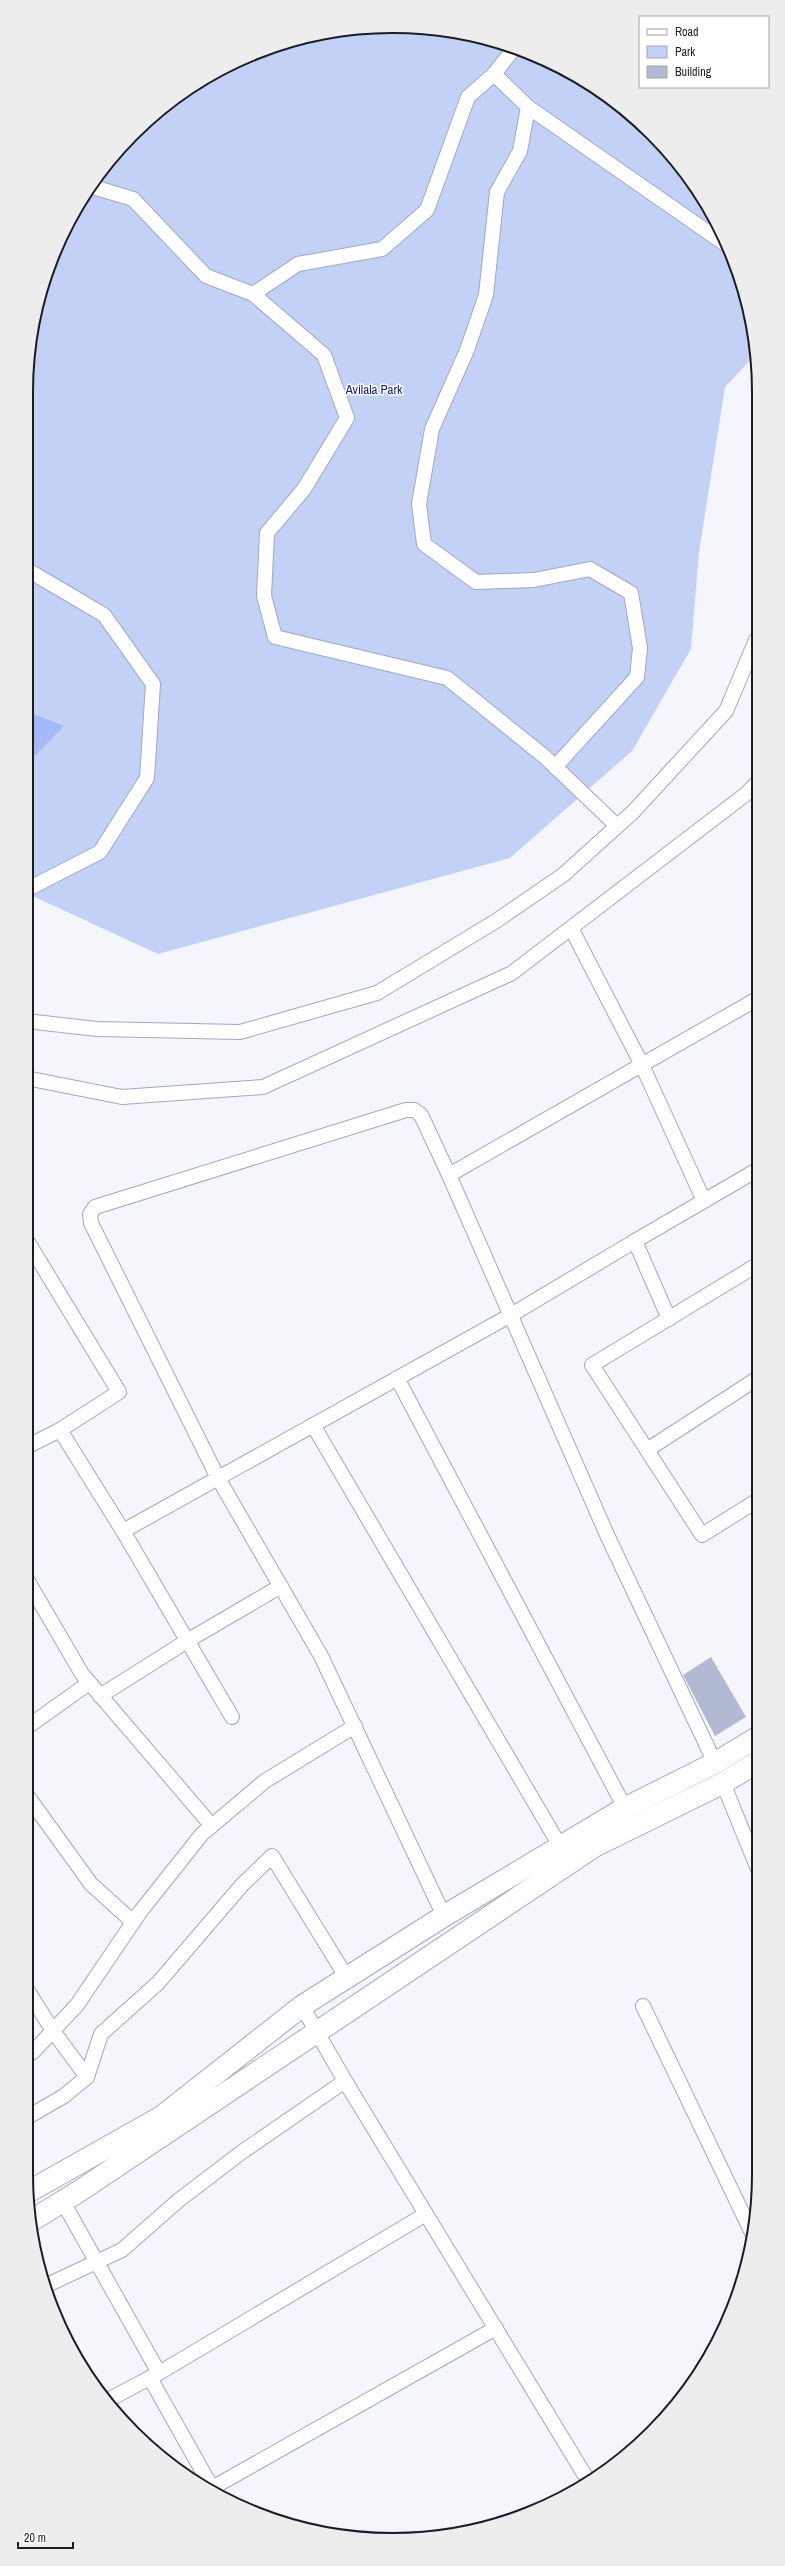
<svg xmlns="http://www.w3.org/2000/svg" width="785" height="2566" viewBox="0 0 785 2566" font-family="'Archivo Narrow',sans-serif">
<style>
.green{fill:#c3d1f6}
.water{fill:#a4baf8}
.building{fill:#b1bad2}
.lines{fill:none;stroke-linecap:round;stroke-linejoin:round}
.street-casing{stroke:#a1a9c1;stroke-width:16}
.secondary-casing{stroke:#a1a9c1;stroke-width:23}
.street{stroke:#fff;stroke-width:14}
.secondary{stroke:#fff;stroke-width:21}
.labels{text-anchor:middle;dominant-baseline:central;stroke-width:3;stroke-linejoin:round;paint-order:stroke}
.park-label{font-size:13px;fill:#141d73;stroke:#fff}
.rim{fill:none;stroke:#1a1d26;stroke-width:2}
</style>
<rect width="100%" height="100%" fill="#f4f6fb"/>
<path class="green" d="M393,26l71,7 112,42 92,76 53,80 35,114v9l-31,33 -26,165 -8,97 -59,102 -122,107 -352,96 -132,-61v-501c2,-23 2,-49 7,-72 32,-145 143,-254 287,-287 24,-5 49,-5 73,-7z"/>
<path class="water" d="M26,711l38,15 -38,39z"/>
<path class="building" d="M711,1657l35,60 -31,19 -32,-61z"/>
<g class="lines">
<defs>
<g id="street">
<path d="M494,74l34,33 197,137"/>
<path d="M528,107l-8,44 -23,41 -11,103 -19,55 -35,79 -13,75 5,40 52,38 58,-2 56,-11 41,24 9,55 -3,29 -82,90"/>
<path d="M90,186l43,13 73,77 47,18 45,-30 84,-15 45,-39 41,-113 26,-23 18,-23"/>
<path d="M253,294l71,61 23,63 -43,71 -37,44 -3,63 11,41 172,41 98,79 72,69"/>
<path d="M26,569l78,46 49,69 -6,94 -47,74 -74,38"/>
<path d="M571,928l71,137 62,136"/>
<path d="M26,1021l71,8 143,3 137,-39 119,-72 67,-46 70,-63 93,-101 30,-71"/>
<path d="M26,1078l96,19 141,-10 249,-114 234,-179 11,-11"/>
<path d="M26,1239l93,153 -59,38"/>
<path d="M757,1265l-165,100 110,170 56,-35"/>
<path d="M669,1319l-34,-78 122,-71"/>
<path d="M397,1378l228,430"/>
<path d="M313,1425l247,421"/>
<path d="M26,1447l34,-17 63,101 388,-216 124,-74"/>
<path d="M647,1450l111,-72"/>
<path d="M123,1531l109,186"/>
<path d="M26,1578l56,96 130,152"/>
<path d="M100,1696l87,-55 94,-55"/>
<path d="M26,1728l63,-45"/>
<path d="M715,1763l-107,-226 -159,-362 308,-176"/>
<path d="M723,1783l35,86"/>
<path d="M26,1794l65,90 42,38"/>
<path d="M444,1916l-123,-260 -103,-178 -127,-255 -1,-9 5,-7 311,-97h8l7,5 28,60"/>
<path d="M26,1988l27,43 34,46"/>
<path d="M302,2006l43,75 244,401"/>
<path d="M643,2006l110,229"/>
<path d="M26,2056l7,-4 44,-47 63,-93 62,-78 63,-53 90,-55"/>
<path d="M26,2118l38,-22 23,-19 14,-43 57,-51 84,-98 30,-29 75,122"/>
<path d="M63,2202l96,171"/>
<path d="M45,2286l77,-36 57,-50 63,-48 103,-71"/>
<path d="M150,2378l62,110 284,-160"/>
<path d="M108,2400l51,-27 267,-159"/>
</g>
<g id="secondary">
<path d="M28,2192l133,-75 141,-111 142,-90 181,-108 90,-45 43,-26"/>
<path d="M31,2221l50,-31 514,-344 128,-63 35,-21"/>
</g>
</defs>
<use href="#street" class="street-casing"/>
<use href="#secondary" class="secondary-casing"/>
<use href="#street" class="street"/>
<use href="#secondary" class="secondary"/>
</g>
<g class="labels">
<g class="park-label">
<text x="374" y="389">Avilala Park</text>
</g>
</g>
<path d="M0 0H785V2566H0ZM392 33H393A359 359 0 0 1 752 392V2174A359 359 0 0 1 393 2533H392A359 359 0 0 1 33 2174V392A359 359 0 0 1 392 33Z" fill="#ededee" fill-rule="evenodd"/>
<path class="rim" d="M392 33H393A359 359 0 0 1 752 392V2174A359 359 0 0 1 393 2533H392A359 359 0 0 1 33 2174V392A359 359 0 0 1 392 33Z"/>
<rect x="639" y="16" width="130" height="72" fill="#ffffff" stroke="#a3a5a8"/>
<rect x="647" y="29" width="20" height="6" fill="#ffffff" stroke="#a3a5a8"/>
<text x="675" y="36" font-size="12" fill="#1a1d26">Road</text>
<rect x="647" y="46" width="20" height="12" fill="#c3d1f6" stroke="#a3a5a8"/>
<text x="675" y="56" font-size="12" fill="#1a1d26">Park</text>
<rect x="647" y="66" width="20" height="12" fill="#b1bad2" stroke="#a3a5a8"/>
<text x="675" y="76" font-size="12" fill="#1a1d26">Building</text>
<path d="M18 2542v6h55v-6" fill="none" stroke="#1a1d26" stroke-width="2"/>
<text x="24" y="2542" font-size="12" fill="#1a1d26" stroke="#ffffff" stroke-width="3" paint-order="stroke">20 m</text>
</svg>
